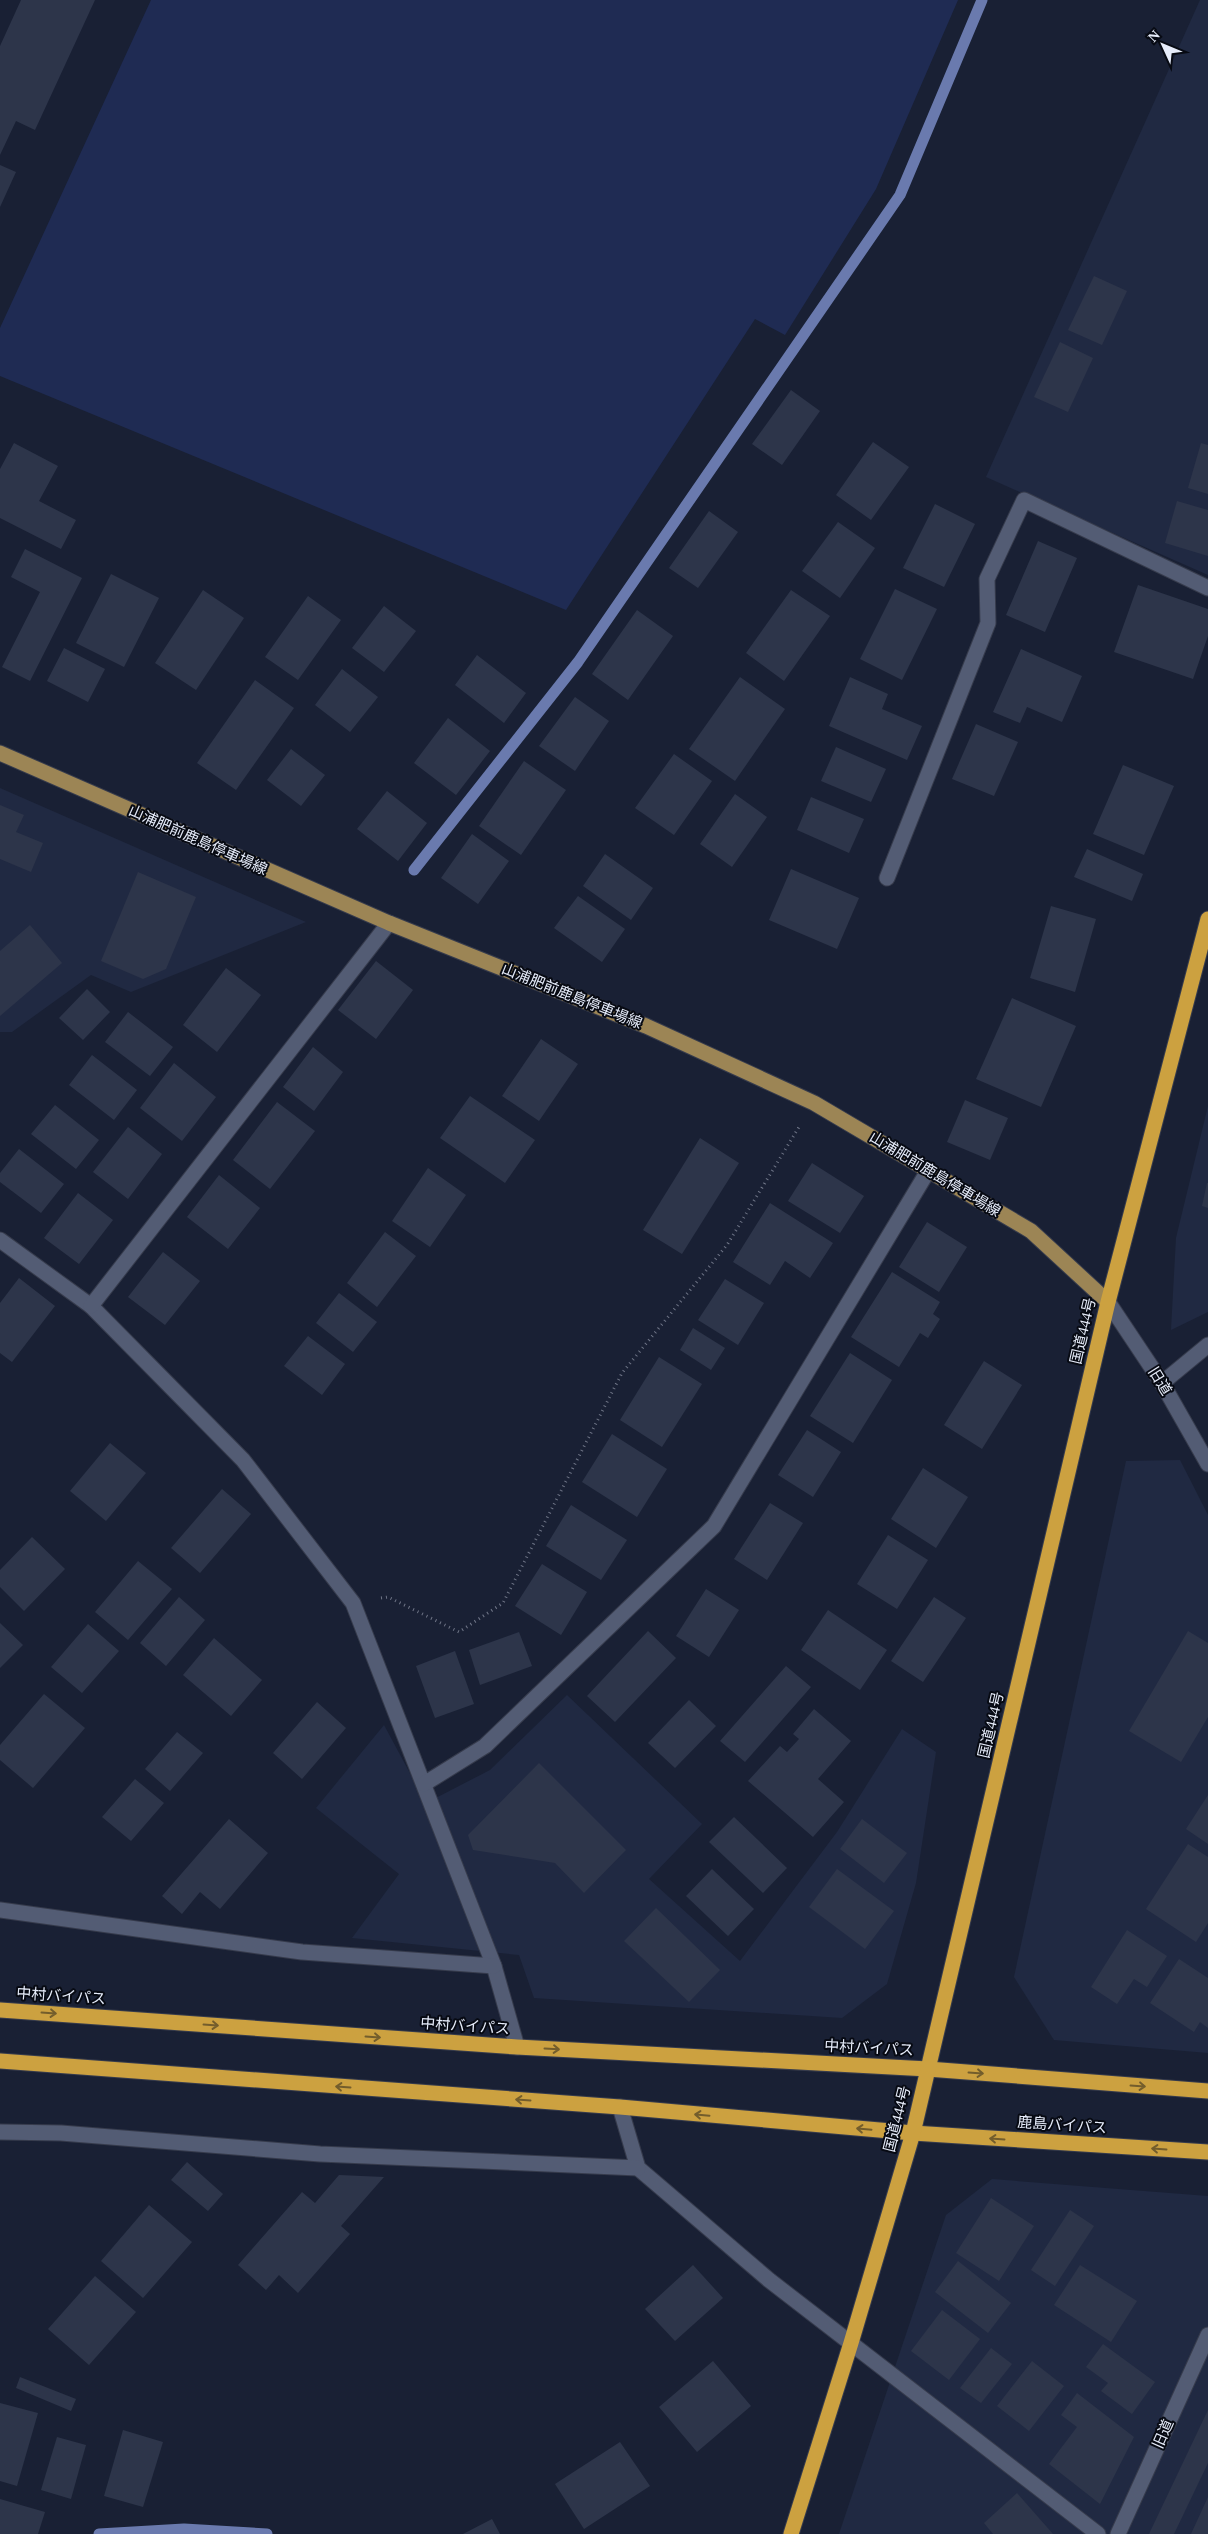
<svg xmlns="http://www.w3.org/2000/svg" width="1208" height="2534" viewBox="0 0 1208 2534" font-family="'Times New Roman','Noto Sans JP',serif">
<style>
.built{fill:#202942}
.grass{fill:#1f2b53}
.lines{fill:none;stroke-linecap:round;stroke-linejoin:round}
.stream{stroke:#6a7aae;stroke-width:11}
.building{fill:#2d354a}
.minor-casing{stroke:#363b4c;stroke-width:17}
.major-casing{stroke:#363b4c;stroke-width:17}
.highway-casing{stroke:#363b4c;stroke-width:17}
.path{stroke:#6f7587;stroke-width:3;stroke-dasharray:1 4;stroke-linecap:butt}
.minor{stroke:#535c74;stroke-width:15}
.major{stroke:#9c8555;stroke-width:15}
.highway{stroke:#cca140;stroke-width:15}
.oneway{stroke:#735d2c}
.labels{text-anchor:middle;dominant-baseline:central;stroke-width:4;stroke-linejoin:round;paint-order:stroke}
.street-label{font-size:15px;fill:#e6ecfa;stroke:#070a13}
</style>
<rect width="100%" height="100%" fill="#192034"/>
<g class="built">
<path d="M1200,0h8v575l-222,-98z"/>
<path d="M0,788l306,134 -175,70 -40,-17 -79,57h-12z"/>
<path d="M1208,1106v206l-37,18 5,-92z"/>
<path d="M1180,1460l28,55v538l-154,-13 -40,-63 112,-516z"/>
<path d="M567,1695l135,129 -53,55 91,82 97,-129 65,-103 34,23 -20,131 -29,101 -45,34 -308,-20 -15,-43 -167,-17 47,-64 -83,-66 68,-83 42,78 64,-33z"/>
<path d="M992,2179l216,17v338h-369l107,-319z"/>
</g>
<path class="grass" d="M151,0h807l-82,189 -91,146 -30,-16 -189,291 -566,-234v-48z"/>
<g class="lines">
<g class="stream">
<path d="M414,870l164,-208 322,-467 82,-195"/>
<path d="M99,2534l85,-5 83,5"/>
</g>
</g>
<g class="building">
<path d="M21,0h74l-60,130 -19,-9 -16,34v-109z"/>
<path d="M0,165l16,7 -16,35z"/>
<path d="M1094,276l33,15 -25,54 -34,-15z"/>
<path d="M1060,342l33,16 -25,54 -34,-15z"/>
<path d="M791,390l29,21 -38,54 -30,-21z"/>
<path d="M873,442l36,25 -38,53 -35,-25z"/>
<path d="M14,443l44,23 -19,35 37,19 -15,29 -61,-31v-49z"/>
<path d="M1201,443l7,2v49l-20,-6z"/>
<path d="M1177,501l31,9v46l-43,-13z"/>
<path d="M935,504l40,20 -31,63 -41,-19z"/>
<path d="M709,511l29,21 -40,56 -29,-20z"/>
<path d="M838,522l37,26 -35,50 -38,-27z"/>
<path d="M1038,541l39,17 -32,74 -39,-17z"/>
<path d="M25,549l57,29 -52,103 -28,-14 38,-75 -29,-15z"/>
<path d="M111,574l48,24 -35,69 -48,-24z"/>
<path d="M1138,585l70,24v27l-15,43 -79,-27z"/>
<path d="M895,589l42,20 -35,71 -42,-21z"/>
<path d="M203,590l41,28 -48,72 -41,-27z"/>
<path d="M791,590l39,26 -46,65 -38,-28z"/>
<path d="M308,596l33,24 -43,60 -33,-23z"/>
<path d="M384,606l32,25 -32,41 -32,-24z"/>
<path d="M637,610l36,26 -45,64 -36,-26z"/>
<path d="M64,648l41,21 -17,33 -41,-21z"/>
<path d="M1021,649l61,27 -20,46 -35,-15 -7,16 -27,-11z"/>
<path d="M477,655l49,38 -22,30 -49,-38z"/>
<path d="M342,669l36,28 -28,35 -35,-27z"/>
<path d="M740,677l45,32 -50,72 -46,-32z"/>
<path d="M850,677l38,17 -6,15 40,17 -15,34 -78,-34z"/>
<path d="M255,680l39,28 -58,82 -39,-27z"/>
<path d="M575,697l34,24 -34,50 -36,-25z"/>
<path d="M448,718l42,33 -34,44 -42,-32z"/>
<path d="M976,724l42,18 -24,54 -42,-17z"/>
<path d="M836,747l50,22 -15,33 -50,-21z"/>
<path d="M291,749l34,26 -24,31 -34,-26z"/>
<path d="M674,754l38,27 -38,54 -39,-27z"/>
<path d="M524,761l42,29 -45,65 -42,-29z"/>
<path d="M1123,765l51,21 -30,69 -51,-21z"/>
<path d="M387,791l40,32 -29,38 -41,-32z"/>
<path d="M735,794l32,23 -35,50 -32,-23z"/>
<path d="M811,797l53,22 -15,34 -52,-23z"/>
<path d="M0,805l24,10 -8,17 27,11 -12,29 -31,-13z"/>
<path d="M472,834l37,27 -31,43 -37,-26z"/>
<path d="M1087,849l56,25 -11,27 -58,-24z"/>
<path d="M605,854l48,34 -22,32 -48,-34z"/>
<path d="M791,869l68,29 -22,51 -68,-29z"/>
<path d="M138,872l58,25 -30,72 -23,10 -42,-18z"/>
<path d="M578,896l47,33 -23,33 -48,-34z"/>
<path d="M1051,906l45,13 -21,73 -45,-14z"/>
<path d="M30,925l32,38 -62,53v-65z"/>
<path d="M376,961l37,29 -37,49 -38,-29z"/>
<path d="M226,968l35,27 -44,57 -34,-27z"/>
<path d="M87,989l23,23 -27,28 -24,-22z"/>
<path d="M1012,998l64,28 -35,81 -65,-28z"/>
<path d="M128,1012l45,35 -23,29 -45,-34z"/>
<path d="M541,1039l37,25 -39,57 -37,-25z"/>
<path d="M313,1047l30,25 -29,39 -31,-24z"/>
<path d="M92,1055l45,35 -23,30 -45,-35z"/>
<path d="M174,1063l42,34 -34,44 -42,-33z"/>
<path d="M470,1096l65,44 -30,43 -65,-45z"/>
<path d="M965,1100l43,18 -18,42 -43,-18z"/>
<path d="M277,1102l38,29 -45,58 -37,-29z"/>
<path d="M55,1105l44,35 -23,29 -45,-35z"/>
<path d="M128,1127l34,27 -34,45 -35,-27z"/>
<path d="M700,1138l39,25 -57,91 -39,-24z"/>
<path d="M19,1149l45,35 -23,29 -41,-31v-9z"/>
<path d="M812,1163l52,33 -24,37 -52,-32z"/>
<path d="M428,1168l38,27 -36,52 -38,-26z"/>
<path d="M219,1175l41,33 -32,41 -41,-32z"/>
<path d="M1207,1183h1v25l-6,-2z"/>
<path d="M78,1193l35,27 -34,44 -35,-26z"/>
<path d="M770,1203l63,40 -23,35 -25,-17 -15,24 -37,-23z"/>
<path d="M927,1222l40,25 -28,45 -40,-25z"/>
<path d="M385,1232l31,24 -39,51 -30,-24z"/>
<path d="M163,1252l37,29 -35,44 -37,-28z"/>
<path d="M892,1272l48,30 -7,12 7,5 -12,19 -8,-5 -21,34 -48,-30z"/>
<path d="M19,1278l36,28 -43,56 -12,-9v-50z"/>
<path d="M725,1279l39,24 -26,42 -40,-25z"/>
<path d="M339,1293l38,29 -24,30 -37,-29z"/>
<path d="M693,1328l32,20 -14,22 -31,-20z"/>
<path d="M308,1336l37,28 -23,31 -38,-29z"/>
<path d="M850,1353l42,27 -39,63 -43,-27z"/>
<path d="M659,1357l43,27 -40,63 -42,-27z"/>
<path d="M984,1361l38,24 -40,64 -38,-24z"/>
<path d="M807,1430l34,22 -28,45 -35,-22z"/>
<path d="M612,1434l55,35 -30,48 -55,-35z"/>
<path d="M110,1443l36,30 -40,48 -36,-30z"/>
<path d="M923,1468l45,29 -32,51 -45,-29z"/>
<path d="M222,1489l29,25 -51,59 -29,-25z"/>
<path d="M770,1503l33,20 -36,57 -33,-21z"/>
<path d="M571,1505l56,35 -26,40 -55,-34z"/>
<path d="M888,1535l40,25 -31,49 -40,-25z"/>
<path d="M32,1537l33,32 -41,42 -24,-24v-17z"/>
<path d="M138,1561l34,28 -44,51 -33,-28z"/>
<path d="M542,1564l45,28 -26,43 -46,-29z"/>
<path d="M706,1589l33,21 -30,47 -33,-21z"/>
<path d="M179,1597l26,23 -39,46 -26,-23z"/>
<path d="M934,1597l32,21 -43,64 -32,-21z"/>
<path d="M828,1610l59,40 -27,40 -59,-40z"/>
<path d="M0,1623l23,22 -23,23z"/>
<path d="M88,1624l31,27 -37,42 -31,-26z"/>
<path d="M648,1631l28,27 -61,64 -28,-26z"/>
<path d="M1188,1631l20,12v74l-27,45 -52,-31z"/>
<path d="M519,1632l13,34 -52,19 -11,-35z"/>
<path d="M214,1638l48,42 -31,36 -48,-41z"/>
<path d="M455,1651l19,53 -39,14 -19,-52z"/>
<path d="M786,1666l25,21 -66,75 -25,-21z"/>
<path d="M44,1694l41,34 -52,60 -33,-28v-15z"/>
<path d="M689,1700l27,26 -41,42 -27,-25z"/>
<path d="M317,1702l29,26 -44,51 -29,-26z"/>
<path d="M814,1709l37,32 -33,38 26,23 -31,35 -65,-56 32,-35 7,6 12,-13 -6,-5z"/>
<path d="M177,1732l26,21 -33,38 -25,-22z"/>
<path d="M539,1763l87,87 -42,43 -29,-30 -82,-13 -5,-15z"/>
<path d="M135,1779l29,24 -33,38 -29,-24z"/>
<path d="M1208,1795v49l-22,-15z"/>
<path d="M734,1817l53,51 -24,25 -54,-51z"/>
<path d="M229,1819l39,34 -48,56 -20,-17 -18,22 -20,-18z"/>
<path d="M862,1819l45,34 -23,30 -44,-34z"/>
<path d="M1188,1844l20,13v66l-12,19 -50,-33z"/>
<path d="M712,1869l42,40 -26,27 -42,-40z"/>
<path d="M837,1869l57,42 -29,38 -56,-42z"/>
<path d="M656,1908l64,62 -31,32 -65,-61z"/>
<path d="M1127,1930l40,26 -20,31 -13,-8 -17,25 -26,-17z"/>
<path d="M1179,1959l29,19v50l-8,-6 -6,10 -44,-29z"/>
<path d="M187,2162l36,32 -15,17 -37,-31z"/>
<path d="M339,2175l45,2 -43,49 9,8 -52,59 -19,-18 -13,15 -28,-25 64,-73 13,11z"/>
<path d="M991,2198l43,28 -35,55 -43,-28z"/>
<path d="M149,2205l43,37 -49,56 -42,-37z"/>
<path d="M1070,2210l24,16 -39,60 -24,-16z"/>
<path d="M958,2261l53,42 -23,30 -53,-41z"/>
<path d="M693,2265l30,33 -48,43 -30,-32z"/>
<path d="M1080,2265l57,36 -26,41 -57,-37z"/>
<path d="M95,2276l41,36 -47,53 -41,-36z"/>
<path d="M942,2310l38,29 -31,41 -38,-29z"/>
<path d="M1103,2344l52,38 -23,32 -31,-23 7,-8 -22,-16z"/>
<path d="M991,2348l21,16 -31,39 -21,-15z"/>
<path d="M713,2361l38,45 -54,46 -38,-45z"/>
<path d="M1032,2361l32,25 -35,45 -32,-25z"/>
<path d="M20,2377l56,22 -5,12 -55,-23z"/>
<path d="M1077,2393l57,44 -34,67 -51,-40 28,-37 -16,-12z"/>
<path d="M0,2403l38,10 -21,73 -17,-5z"/>
<path d="M1208,2410v53l-34,71h-25z"/>
<path d="M123,2430l40,12 -20,65 -39,-11z"/>
<path d="M57,2437l29,8 -15,54 -30,-9z"/>
<path d="M620,2442l30,44 -66,43 -29,-45z"/>
<path d="M1017,2493l36,41h-60l-9,-11z"/>
<path d="M1208,2497v37h-17z"/>
<path d="M0,2499l45,13 -7,22h-38z"/>
<path d="M492,2519l8,15h-37z"/>
</g>
<g class="lines">
<defs>
<g id="minor">
<path d="M887,878l101,-255 -1,-44 37,-79 184,88"/>
<path d="M0,1240l91,66 152,154 110,143 141,363 23,81"/>
<path d="M1108,1302l54,81 46,81"/>
<path d="M91,1306l298,-383"/>
<path d="M1162,1383l46,-38"/>
<path d="M424,1784l61,-38 229,-220 214,-355"/>
<path d="M0,1910l302,42 192,14"/>
<path d="M620,2107l18,61 131,112 329,254"/>
<path d="M0,2132l61,1 259,21 318,14"/>
<path d="M1118,2534l90,-199"/>
</g>
<path id="major" d="M0,753l389,170 257,103 168,77 217,128 77,71"/>
<g id="highway">
<path d="M0,2010l517,37 411,22 280,22"/>
<path d="M0,2061l620,46 293,26 295,19"/>
<path d="M791,2534l60,-191 62,-210 195,-831 100,-383"/>
</g>
</defs>
<use href="#minor" class="minor-casing"/>
<use href="#major" class="major-casing"/>
<use href="#highway" class="highway-casing"/>
<path class="path" d="M381,1598l7,-1 71,35 44,-29 119,-230 105,-128 72,-118"/>
<use href="#minor" class="minor"/>
<use href="#major" class="major"/>
<use href="#highway" class="highway"/>
</g>
<defs><path id="oneway-shaft" d="M-6 0H5M1.5-3L5.5 0L1.5 3" fill="none" stroke-width="1.6" stroke-linecap="round" stroke-linejoin="round" transform="scale(1.25)"/></defs>
<g class="oneway">
<use href="#oneway-shaft" transform="translate(49 2013) rotate(4)"/>
<use href="#oneway-shaft" transform="translate(211 2025) rotate(4)"/>
<use href="#oneway-shaft" transform="translate(373 2037) rotate(4)"/>
<use href="#oneway-shaft" transform="translate(552 2049) rotate(3)"/>
<use href="#oneway-shaft" transform="translate(976 2073) rotate(4)"/>
<use href="#oneway-shaft" transform="translate(1138 2086) rotate(4)"/>
<use href="#oneway-shaft" transform="translate(343 2087) rotate(-176)"/>
<use href="#oneway-shaft" transform="translate(523 2100) rotate(-176)"/>
<use href="#oneway-shaft" transform="translate(702 2115) rotate(-175)"/>
<use href="#oneway-shaft" transform="translate(864 2129) rotate(-175)"/>
<use href="#oneway-shaft" transform="translate(997 2139) rotate(-176)"/>
<use href="#oneway-shaft" transform="translate(1159 2149) rotate(-176)"/>
</g>
<g class="labels">
<g class="street-label">
<text transform="translate(198 840) rotate(24)">山浦肥前鹿島停車場線</text>
<text transform="translate(572 996) rotate(22)">山浦肥前鹿島停車場線</text>
<text transform="translate(935 1174) rotate(31)">山浦肥前鹿島停車場線</text>
<text transform="translate(1083 1331) rotate(-77)">国道444号</text>
<text transform="translate(1160 1381) rotate(58)">旧道</text>
<text transform="translate(991 1725) rotate(-77)">国道444号</text>
<text transform="translate(61 1996) rotate(4)">中村バイパス</text>
<text transform="translate(465 2026) rotate(4)">中村バイパス</text>
<text transform="translate(869 2048) rotate(3)">中村バイパス</text>
<text transform="translate(897 2119) rotate(-76)">国道444号</text>
<text transform="translate(1062 2125) rotate(4)">鹿島バイパス</text>
<text transform="translate(1163 2434) rotate(-66)">旧道</text>
</g>
</g>
<g transform="translate(1163 45) rotate(314)" stroke="#070a13" stroke-width="4" paint-order="stroke">
<path d="M0-4L9 19L0 12L-9 19Z" fill="#e6ecfa"/>
<text y="-8" font-size="14" font-weight="bold" text-anchor="middle" fill="#e6ecfa">N</text>
</g>
</svg>
